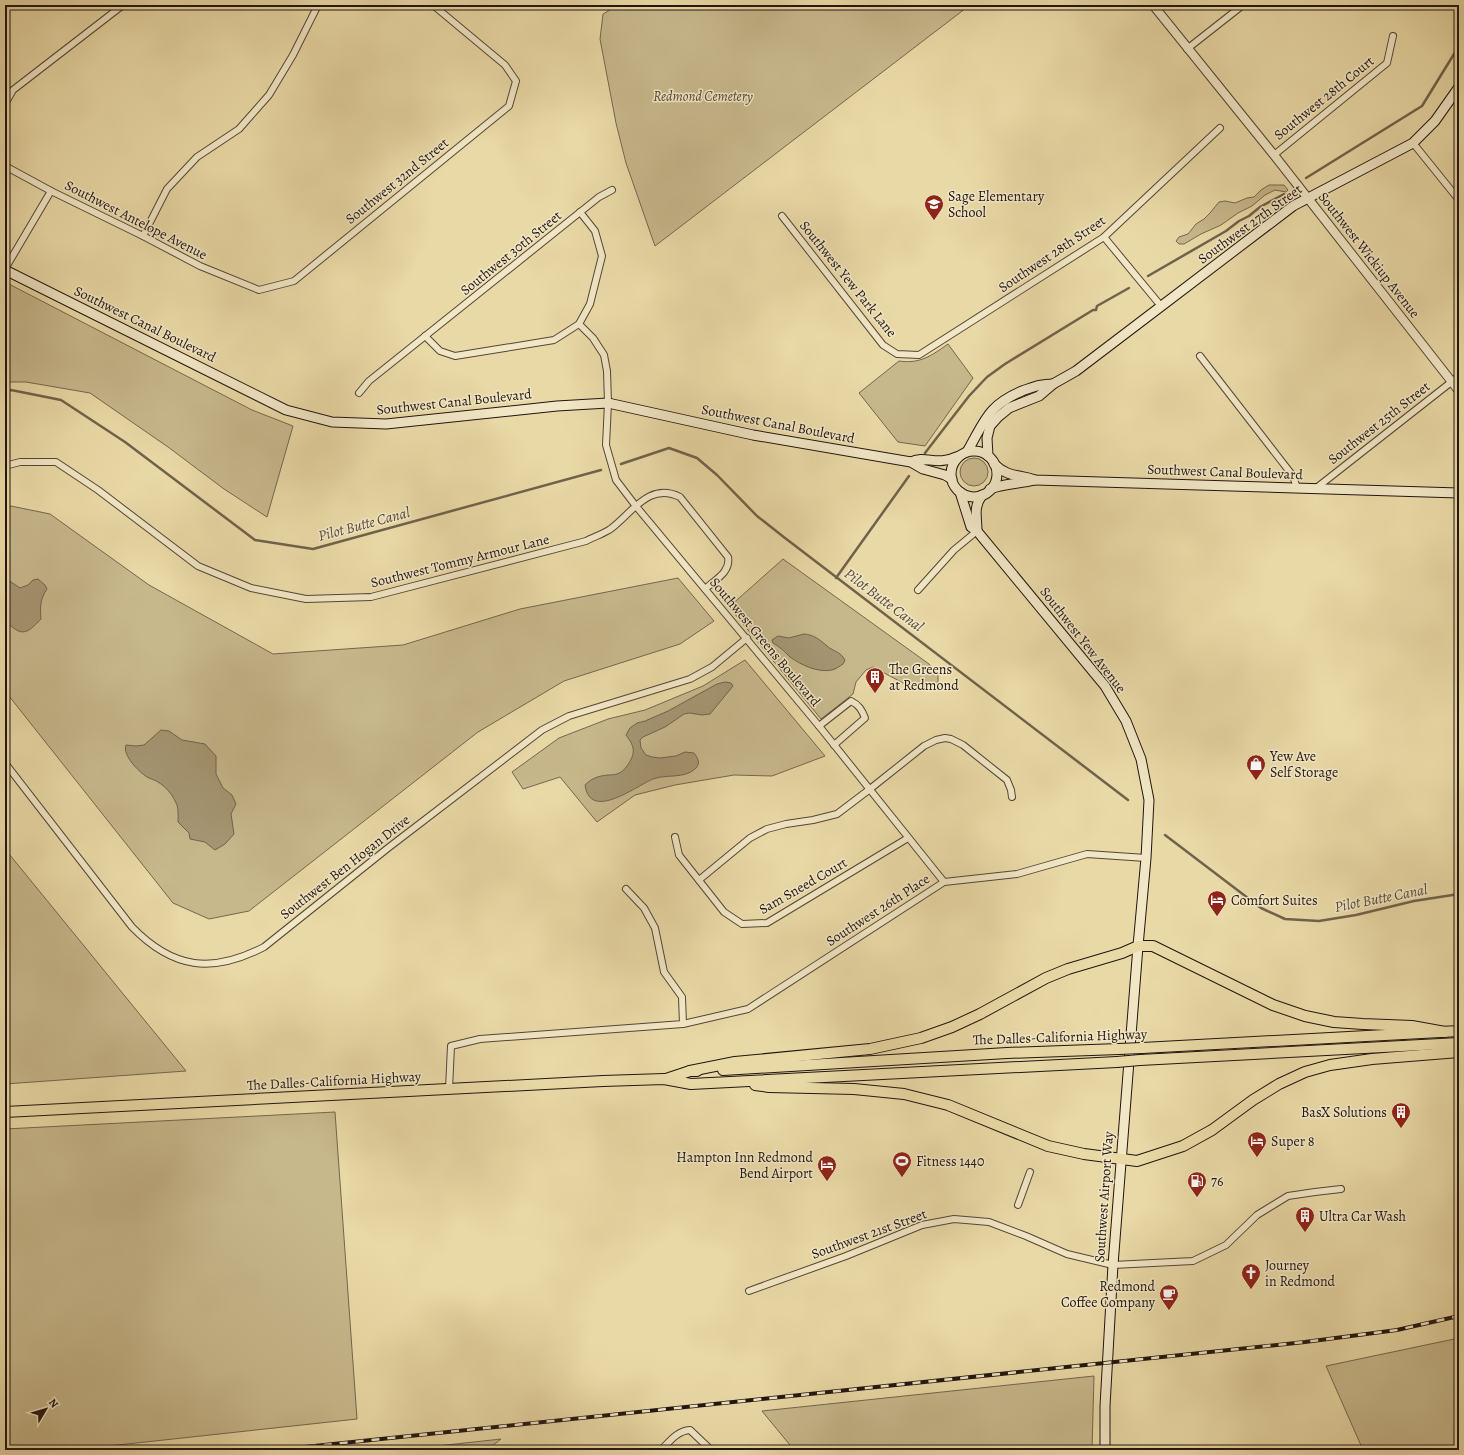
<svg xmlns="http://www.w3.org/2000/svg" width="1464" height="1455" viewBox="0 0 1464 1455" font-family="Alegreya,serif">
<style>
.green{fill:#c7b88c;stroke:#74664e}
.water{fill:#a59673;stroke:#70624b}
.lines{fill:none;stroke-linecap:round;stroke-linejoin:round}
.stream{stroke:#70624b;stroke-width:2.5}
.minor-casing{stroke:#534635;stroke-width:8}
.tertiary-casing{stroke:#534635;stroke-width:10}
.secondary-casing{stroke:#21150f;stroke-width:11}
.trunk-casing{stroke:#21150f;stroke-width:12}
.minor{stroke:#f1e6c5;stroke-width:6}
.tertiary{stroke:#f1e6c5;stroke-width:8}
.secondary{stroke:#f1e6c5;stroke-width:9}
.trunk{stroke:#e9d9a6;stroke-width:10}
.rail-casing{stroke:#21150f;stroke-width:4}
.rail{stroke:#f1e6c5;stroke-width:2.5;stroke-dasharray:8;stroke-linecap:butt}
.trunk-bridge-casing{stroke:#21150f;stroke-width:12;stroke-linecap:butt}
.trunk-bridge{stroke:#e9d9a6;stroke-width:10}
.labels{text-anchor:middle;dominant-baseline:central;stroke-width:3;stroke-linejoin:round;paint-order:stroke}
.park-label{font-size:14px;font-style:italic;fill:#534634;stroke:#f1e6c5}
.street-label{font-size:14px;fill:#21150f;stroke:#f1e6c5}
.poi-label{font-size:14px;fill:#21150f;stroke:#f1e6c5;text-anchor:start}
.water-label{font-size:15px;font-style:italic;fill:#564937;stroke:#f1e6c5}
</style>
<rect width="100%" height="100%" fill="#e9d9a6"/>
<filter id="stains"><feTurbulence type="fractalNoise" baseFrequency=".005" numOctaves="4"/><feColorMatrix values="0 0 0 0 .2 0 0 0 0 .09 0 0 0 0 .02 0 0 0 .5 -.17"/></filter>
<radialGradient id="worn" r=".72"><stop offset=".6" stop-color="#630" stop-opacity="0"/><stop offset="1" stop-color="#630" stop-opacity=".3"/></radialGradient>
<g class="green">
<path d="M618,5h352l-315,241 -29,-83 -10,-40 -16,-84 3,-25z"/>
<path d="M1269,185h15l4,5 -2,2 -11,-2 -10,5 -13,11 -14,7 -17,12 -20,9 -17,10h-5l-3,-3 3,-4 9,-3 8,-10 8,-5 6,-6 9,-11 6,-1 10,2 12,-5 7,-1 7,-7z"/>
<path d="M5,282l247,128 41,16 -26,91 -43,-28 -56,-42 -78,-54 -64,-11h-21z"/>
<path d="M948,344l25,34 -48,68 -27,-4 -39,-49 40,-32c21,3 32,-5 49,-17z"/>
<circle cx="974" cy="472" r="14"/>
<path d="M11,506l39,8 99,71 124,69 130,-9 117,-36 158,-31 36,43 -34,23 -116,37 -86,51 -229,179 -40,8 -36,-16 -168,-212v-182z"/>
<path d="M783,559l146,105 9,11v8l-7,4 -28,-4 -30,-16 -7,3 -10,12 -3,12 -32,25 -92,-112z"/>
<path d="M745,660l80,96 -53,20 -38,-1 -59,10 -40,10 -38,27 -37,-45 -37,12 -11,-17 47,-34 49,-19 37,-9 58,-24z"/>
<path d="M5,849l181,222 -181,13z"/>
<path d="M335,1112l22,307 -285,31h-67v-321z"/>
<path d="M1459,1338v112h-96l-37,-84z"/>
<path d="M1094,1376l-2,74h-298l-32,-39z"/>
<path d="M501,1439l-14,11h-86z"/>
</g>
<g class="water">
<path d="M5,578l15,10 8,-3 5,-5 5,-1 7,6 2,4c-7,10 -7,18 -6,30 -15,16 -20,18 -36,1z"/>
<path d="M804,634c10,1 15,5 23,12 7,6 13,5 18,14l-2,4c-3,2 -7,5 -11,6 -14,3 -31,-5 -42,-13 -6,-6 -10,-10 -17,-14l-1,-3 6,-4 11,2z"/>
<path d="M725,682l6,1 2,3 -23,28 -8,1 -12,-2 -6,1 -19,13 -22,10 -3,3 1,8 5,7 6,2 8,1 16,-2 9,-4 9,1c4,5 7,11 1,16 -11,10 -29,5 -42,10 -17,7 -63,43 -68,6 7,-7 13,-9 23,-10 2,0 6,0 9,-1 4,-1 8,-5 10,-8 9,-13 8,-19 -1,-31l4,-7 7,-5 8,-2 23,-10 49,-27z"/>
<path d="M161,730l8,1 13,9 23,4 11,12v18l7,14 9,7 4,9 -5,10 3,20 -9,10 -10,6 -10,-8 -15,-3 -1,-6 -11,-11c0,-7 1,-15 -3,-21 -3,-7 -10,-15 -17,-19 -3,-2 -7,-3 -11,-5 -8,-5 -25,-22 -21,-32l10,1 8,-1z"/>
</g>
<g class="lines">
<g class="stream">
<path d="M1306,178l116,-72 32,-52 5,-9"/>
<path d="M1148,276l78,-45 13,-10 10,-5 11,-9 24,-13"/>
<path d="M5,393l6,-3 50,10 64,42 130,98 58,9 288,-79"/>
<path d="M925,453l44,-57 18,-19 18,-13 88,-54h3l1,-4 32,-18"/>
<path d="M621,464l48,-16 28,10 20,17 40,41 28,22 343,262"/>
<path d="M836,578l73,-102"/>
<path d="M1165,835l96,73 24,11 34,2 37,-6 58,-14 45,-7"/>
</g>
<defs>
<g id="minor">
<path d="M1187,49l56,-44"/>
<path d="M5,104l8,-14 110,-85"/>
<path d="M1413,143l46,57"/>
<path d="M1274,155l113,-92 6,-27"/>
<path d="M5,166l46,25 92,45 57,30 59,24 35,-9 215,-175 7,-25 -11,-16 -72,-60"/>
<path d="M782,216l101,129 14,9 22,1 185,-118 116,-109"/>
<path d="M143,236l24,-47 30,-32 42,-28 30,-34 24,-40 25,-50"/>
<path d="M1104,237l57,69"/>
<path d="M5,269l46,-78"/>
<path d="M579,324l14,14 11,17 3,16 1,32 -2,42 10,35 19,25 184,221 125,156"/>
<path d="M425,336l15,15 15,5 99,-16 25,-16 11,-20 12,-48 -7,-25 -15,-19"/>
<path d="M1200,356l93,120 4,12"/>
<path d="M359,393l10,-12 230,-184 13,-7"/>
<path d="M5,466l15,-4h36l42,28 100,76 53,22 55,11 65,-2 215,-56c8,-4 16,-7 23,-11 22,-15 39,-49 71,-33l48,60c3,15 -13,23 -23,32"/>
<path d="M1315,489l144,-113"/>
<path d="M918,590l36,-40 23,-19"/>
<path d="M819,726l32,-25c8,4 11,9 14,17l-31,27"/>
<path d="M5,763l127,164c41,42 80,47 132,20l124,-99 154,-118 27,-14 121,-37 22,-12 35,-29"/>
<path d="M675,837l4,18 45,57 18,12 25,-1 141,-85"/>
<path d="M699,880l51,-42 17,-9 19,-5 27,-4 24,-6 33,-25 54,-43 12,-6 9,-2 6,1 12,6 44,35 4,10 1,7"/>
<path d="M683,1024l65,-15 196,-127 73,-8 70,-20 59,4"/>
<path d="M449,1089l2,-43 29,-7 203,-15 -1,-27 -18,-25 -9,-44 -11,-20 -18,-19"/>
<path d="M1018,1205l12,-33"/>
<path d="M749,1291l97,-35 76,-31 32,-6 35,3 37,14 41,18 46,11 80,-4 33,-16 31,-30 31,-19 27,-4 26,-3"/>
<path d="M569,1450h16"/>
<path d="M661,1450c9,-9 16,-19 29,-20l21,20"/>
</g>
<path id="tertiary" d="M1153,5l121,150 185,236"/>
<g id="secondary">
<path d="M5,270l281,140 46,12 54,2 171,-18 51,-3 145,32 158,27 12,7 22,6 7,4"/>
<circle cx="974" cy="474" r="23"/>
<path d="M967,452c18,-31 20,-46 55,-61 12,-4 18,-7 31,-7"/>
<path d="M988,456l-1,-18 3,-12 8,-9 11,-9 30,-12 14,-12 23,-13 217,-165 120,-63 22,-22 24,-34"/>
<path d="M911,462c11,-6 23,1 35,-2 5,0 9,-3 13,-4"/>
<path d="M994,464c15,14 24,10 41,16l424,13"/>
<path d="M990,489c15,-6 30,-5 45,-9"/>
<path d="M960,492l11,35 6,4 128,155 21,35 15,38 8,41 -3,58 -8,88 -25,319 -8,141v44"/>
<path d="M977,531c0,-15 -4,-23 5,-36"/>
</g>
<g id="trunk">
<path d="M1142,1048l317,-17"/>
<path d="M1140,1060l319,-17"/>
<path d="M723,1070l284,-17 112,-4"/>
<path d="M690,1071l45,-9 135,-13 51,-11 31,-11 28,-13 66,-36 22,-9 54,-16 16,-7h15l120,59 32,11 29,6 29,2 49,2 33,6"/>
<path d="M666,1079l24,-8h7"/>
<path d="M755,1085l14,2 85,2 50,5 44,11 100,41 36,8 53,7 46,-15 29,-16 41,-30 26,-16 26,-12 25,-7 42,-6 87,-7"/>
<path d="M5,1112l598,-31 61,-2 27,5 426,-22"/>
</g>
</defs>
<use href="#minor" class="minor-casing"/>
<use href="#tertiary" class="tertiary-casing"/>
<use href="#secondary" class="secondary-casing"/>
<use href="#trunk" class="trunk-casing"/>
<use href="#minor" class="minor"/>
<use href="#tertiary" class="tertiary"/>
<use href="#secondary" class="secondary"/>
<use href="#trunk" class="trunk"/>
<defs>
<path id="rail" d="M276,1450l1029,-108 92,-12 62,-14"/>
</defs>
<use href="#rail" class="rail-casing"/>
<use href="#rail" class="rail"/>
<defs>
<g id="trunk-bridge">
<path d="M1119,1049l23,-1"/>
<path d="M1117,1062l23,-2"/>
</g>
</defs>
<use href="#trunk-bridge" class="trunk-bridge-casing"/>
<use href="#trunk-bridge" class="trunk-bridge"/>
</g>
<defs>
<symbol id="school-pin" viewBox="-11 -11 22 30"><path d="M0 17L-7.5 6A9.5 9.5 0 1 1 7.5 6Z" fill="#8f2418" stroke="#f1e6c5"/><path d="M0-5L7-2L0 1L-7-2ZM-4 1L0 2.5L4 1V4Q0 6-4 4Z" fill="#fff"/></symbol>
<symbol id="building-pin" viewBox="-11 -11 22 30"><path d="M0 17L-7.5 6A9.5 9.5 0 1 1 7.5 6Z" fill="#8f2418" stroke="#f1e6c5"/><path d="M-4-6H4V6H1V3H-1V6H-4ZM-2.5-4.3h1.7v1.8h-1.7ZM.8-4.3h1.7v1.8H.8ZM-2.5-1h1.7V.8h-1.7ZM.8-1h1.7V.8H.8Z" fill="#fff"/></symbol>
<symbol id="shop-pin" viewBox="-11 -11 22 30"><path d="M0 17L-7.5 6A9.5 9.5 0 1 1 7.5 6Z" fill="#8f2418" stroke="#f1e6c5"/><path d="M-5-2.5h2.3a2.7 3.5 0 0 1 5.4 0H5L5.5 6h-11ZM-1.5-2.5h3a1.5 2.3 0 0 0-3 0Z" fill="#fff"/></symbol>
<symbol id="hotel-pin" viewBox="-11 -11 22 30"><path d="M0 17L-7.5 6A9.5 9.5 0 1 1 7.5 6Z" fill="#8f2418" stroke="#f1e6c5"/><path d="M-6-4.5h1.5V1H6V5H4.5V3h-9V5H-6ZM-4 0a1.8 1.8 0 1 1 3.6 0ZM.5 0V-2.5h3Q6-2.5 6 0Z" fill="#fff"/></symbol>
<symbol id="stadium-pin" viewBox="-11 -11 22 30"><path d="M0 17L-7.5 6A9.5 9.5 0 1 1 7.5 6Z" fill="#8f2418" stroke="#f1e6c5"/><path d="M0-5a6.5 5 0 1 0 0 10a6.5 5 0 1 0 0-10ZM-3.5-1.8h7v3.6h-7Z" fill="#fff"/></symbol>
<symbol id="fuel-pin" viewBox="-11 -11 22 30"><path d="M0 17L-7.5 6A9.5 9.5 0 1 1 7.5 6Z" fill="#8f2418" stroke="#f1e6c5"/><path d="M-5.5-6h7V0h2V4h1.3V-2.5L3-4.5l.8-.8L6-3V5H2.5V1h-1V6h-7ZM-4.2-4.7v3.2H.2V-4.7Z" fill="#fff"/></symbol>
<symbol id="church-pin" viewBox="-11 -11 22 30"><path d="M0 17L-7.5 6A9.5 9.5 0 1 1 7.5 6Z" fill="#8f2418" stroke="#f1e6c5"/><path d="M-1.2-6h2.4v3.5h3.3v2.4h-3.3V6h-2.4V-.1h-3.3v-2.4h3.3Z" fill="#fff"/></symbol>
<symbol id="cafe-pin" viewBox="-11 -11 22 30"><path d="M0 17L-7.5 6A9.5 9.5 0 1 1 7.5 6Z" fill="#8f2418" stroke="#f1e6c5"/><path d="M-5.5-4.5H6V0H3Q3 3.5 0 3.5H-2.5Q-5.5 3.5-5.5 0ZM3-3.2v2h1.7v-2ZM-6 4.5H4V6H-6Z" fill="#fff"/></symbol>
</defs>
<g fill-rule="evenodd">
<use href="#school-pin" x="923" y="193" width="22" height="30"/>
<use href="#building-pin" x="864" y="666" width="22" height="30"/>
<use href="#shop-pin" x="1245" y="753" width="22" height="30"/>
<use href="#hotel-pin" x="1206" y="889" width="22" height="30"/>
<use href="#building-pin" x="1390" y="1101" width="22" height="30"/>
<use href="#hotel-pin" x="1246" y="1130" width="22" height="30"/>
<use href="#stadium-pin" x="891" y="1150" width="22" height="30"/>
<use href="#hotel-pin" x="816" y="1154" width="22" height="30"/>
<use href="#fuel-pin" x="1186" y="1170" width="22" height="30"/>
<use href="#building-pin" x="1294" y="1205" width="22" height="30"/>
<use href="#church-pin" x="1240" y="1262" width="22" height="30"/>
<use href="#cafe-pin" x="1158" y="1283" width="22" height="30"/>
</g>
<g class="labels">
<g class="park-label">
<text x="703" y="96">Redmond Cemetery</text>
</g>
<g class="street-label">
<text transform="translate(1324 98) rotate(-39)">Southwest 28th Court</text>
<text transform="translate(397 181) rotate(-39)">Southwest 32nd Street</text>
<text transform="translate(136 220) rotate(27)">Southwest Antelope Avenue</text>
<text transform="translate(1250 224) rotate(-36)">Southwest 27th Street</text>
<text transform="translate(511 253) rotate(-39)">Southwest 30th Street</text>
<text transform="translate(1052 254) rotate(-34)">Southwest 28th Street</text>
<text transform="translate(1369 255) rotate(52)">Southwest Wickiup Avenue</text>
<text transform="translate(848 279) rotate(51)">Southwest Yew Park Lane</text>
<text transform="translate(145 324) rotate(26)">Southwest Canal Boulevard</text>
<text transform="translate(454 402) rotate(-6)">Southwest Canal Boulevard</text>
<text transform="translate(1379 423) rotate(-38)">Southwest 25th Street</text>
<text transform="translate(778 424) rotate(11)">Southwest Canal Boulevard</text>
<text transform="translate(1225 472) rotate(2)">Southwest Canal Boulevard</text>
<text transform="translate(460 561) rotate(-14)">Southwest Tommy Armour Lane</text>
<text transform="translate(1083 640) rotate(52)">Southwest Yew Avenue</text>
<text transform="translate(765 642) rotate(50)">Southwest Greens Boulevard</text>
<text transform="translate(345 867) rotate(-38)">Southwest Ben Hogan Drive</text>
<text transform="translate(803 886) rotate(-30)">Sam Sneed Court</text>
<text transform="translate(878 910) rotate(-33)">Southwest 26th Place</text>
<text transform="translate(1060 1037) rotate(-2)">The Dalles-California Highway</text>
<text transform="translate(334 1081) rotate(-3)">The Dalles-California Highway</text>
<text transform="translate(1104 1197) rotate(-86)">Southwest Airport Way</text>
<text transform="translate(869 1234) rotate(-20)">Southwest 21st Street</text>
</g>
<g class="poi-label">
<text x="948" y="196">Sage Elementary<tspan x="948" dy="16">School</tspan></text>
<text x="889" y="669">The Greens<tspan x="889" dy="16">at Redmond</tspan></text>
<text x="1270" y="756">Yew Ave<tspan x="1270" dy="16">Self Storage</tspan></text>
<text x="1231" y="900">Comfort Suites</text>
<text x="1387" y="1112" text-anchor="end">BasX Solutions</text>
<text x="1271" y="1141">Super 8</text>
<text x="813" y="1157" text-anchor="end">Hampton Inn Redmond<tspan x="813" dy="16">Bend Airport</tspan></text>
<text x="916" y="1161">Fitness 1440</text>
<text x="1211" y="1181">76</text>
<text x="1319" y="1216">Ultra Car Wash</text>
<text x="1265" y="1265">Journey<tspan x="1265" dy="16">in Redmond</tspan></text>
<text x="1155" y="1286" text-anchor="end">Redmond<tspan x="1155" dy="16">Coffee Company</tspan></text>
</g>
<g class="water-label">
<text transform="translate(364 524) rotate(-15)">Pilot Butte Canal</text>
<text transform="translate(884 600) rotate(37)">Pilot Butte Canal</text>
<text transform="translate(1381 898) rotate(-11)">Pilot Butte Canal</text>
</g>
</g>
<rect width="1464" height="1455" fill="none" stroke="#e9d9a6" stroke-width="20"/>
<rect x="6" y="6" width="1452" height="1443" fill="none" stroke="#21150f" stroke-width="2"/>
<rect x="10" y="10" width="1444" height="1435" fill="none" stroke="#21150f"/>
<g transform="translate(46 1409) rotate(52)" stroke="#f1e6c5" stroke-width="3" paint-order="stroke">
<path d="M0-3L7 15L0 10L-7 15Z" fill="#21150f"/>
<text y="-6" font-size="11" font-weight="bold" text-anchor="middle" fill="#21150f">N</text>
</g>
<rect width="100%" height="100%" filter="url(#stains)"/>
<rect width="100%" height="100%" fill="url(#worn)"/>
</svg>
